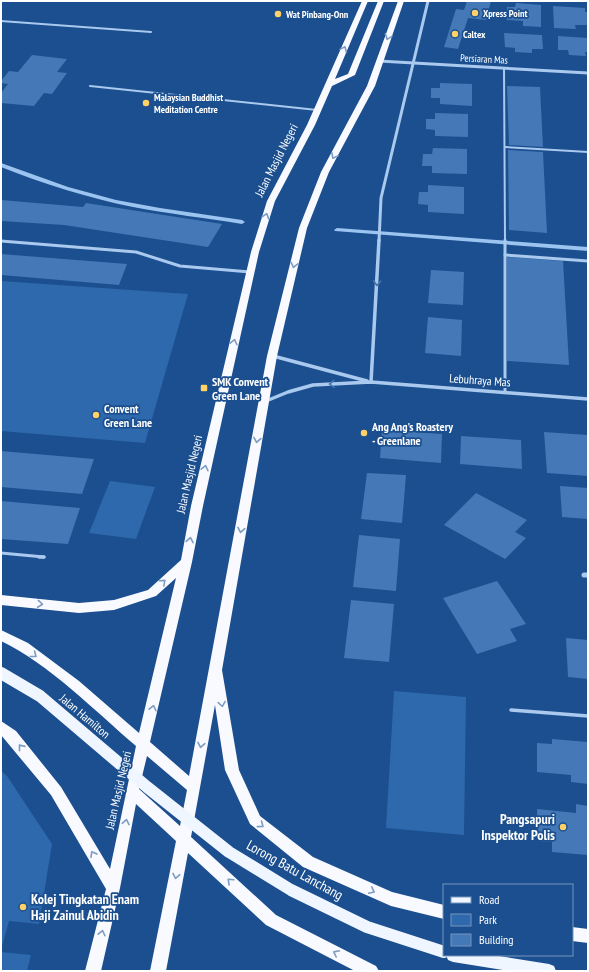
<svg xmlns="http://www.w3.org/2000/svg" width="589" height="972" viewBox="0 0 589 972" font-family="'PT Sans Narrow',sans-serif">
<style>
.green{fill:#2e69ad}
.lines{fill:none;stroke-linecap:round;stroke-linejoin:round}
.stream{fill:#9cc4f0;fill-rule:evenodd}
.building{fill:#4478b7}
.service-far2{stroke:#a9c9ee;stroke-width:2}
.service-far1{stroke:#a9c9ee;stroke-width:3}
.service{stroke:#a9c9ee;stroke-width:3.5}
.minor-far2{stroke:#a9c9ee;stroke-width:3}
.minor-far1{stroke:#a9c9ee;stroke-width:3.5}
.minor{stroke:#a9c9ee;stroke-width:5}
.primary{fill:#f0f6ff;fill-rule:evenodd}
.trunk{fill:#f8faff;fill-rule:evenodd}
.primary-bridge{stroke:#f0f6ff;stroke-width:12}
.oneway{stroke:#7e9cc1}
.oneway2{stroke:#4674ac}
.poi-dot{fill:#ffd166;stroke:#1b4f8f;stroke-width:1.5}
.labels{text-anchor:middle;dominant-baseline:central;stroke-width:3.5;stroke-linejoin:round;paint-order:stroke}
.far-poi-label{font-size:10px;font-weight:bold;fill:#fff;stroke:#1b4f8f;text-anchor:start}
.far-street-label{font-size:10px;fill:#fff;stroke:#1b4f8f}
.street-label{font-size:12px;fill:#fff;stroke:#1b4f8f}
.poi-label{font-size:12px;font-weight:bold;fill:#fff;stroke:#1b4f8f;text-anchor:start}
.near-poi-label{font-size:14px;font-weight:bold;fill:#fff;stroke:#1b4f8f;text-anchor:end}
.near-street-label{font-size:14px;fill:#fff;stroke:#1b4f8f}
</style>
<rect width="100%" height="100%" fill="#1b4f8f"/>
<g class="green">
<path d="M1,281l187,13 -43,149 -144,-12z"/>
<path d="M110,481l45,6 -19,52 -47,-6z"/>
<path d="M394,691l72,6 -2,138 -78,-7z"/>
<path d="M1,771l6,5 45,68 -13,80 -30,-3 -8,29z"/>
<path d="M1,952l30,3 -4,16h-26z"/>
</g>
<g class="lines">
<g class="stream">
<path d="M1,163l67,24 48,13 44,8 82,12 3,2 -3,2c-36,-6 -73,-10 -109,-17 -45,-9 -89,-23 -132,-40z"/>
<path d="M337,228l251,19v4l-253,-20 -1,-1z"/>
</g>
</g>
<g class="building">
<path d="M467,1h24l-5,19 -18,-2 -10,31 -14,-2 12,-38 8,1z"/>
<path d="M516,3l25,2v22l-18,-1v-5l-16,-1v-13h8z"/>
<path d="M553,6l32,2v4h3v13h-13l1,4 -22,-1z"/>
<path d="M504,33l38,2 1,14h-11v4l-17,-1v-4l-10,-1z"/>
<path d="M558,36l30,2v14h-3l1,4 -17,-1 -1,-5h-10z"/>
<path d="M32,55l35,4 -10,13 10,1 -15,21 -8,-1 -10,13 -33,-3v-10l7,-9 -7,-1v-2l8,-10 9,1z"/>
<path d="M440,83l32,1v22l-32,-2v-6h-9v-10h9z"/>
<path d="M507,86l33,1 3,60 -34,-2z"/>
<path d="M435,113l33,1v23l-33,-1v-6l-9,-1v-10h9z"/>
<path d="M433,148l34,1v25l-35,-1v-7h-10l1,-12h9z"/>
<path d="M508,150l35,2 4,81 -38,-3z"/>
<path d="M428,185l36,2v27l-36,-2v-7l-10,-1 1,-12h9z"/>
<path d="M1,200l82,7 3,-4 136,21 -14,23 -144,-22 -63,-4z"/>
<path d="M1,254l126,10 -8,21 -118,-10z"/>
<path d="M507,257l56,4 6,104 -62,-4z"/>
<path d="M431,270l33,2 -1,33 -35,-2z"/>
<path d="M428,317l34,3 -1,36 -36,-3z"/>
<path d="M382,430l60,4 -1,29 -61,-5z"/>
<path d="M544,432l44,3v41l-41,-3z"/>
<path d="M461,436l60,4 1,29 -62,-5z"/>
<path d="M1,451l93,8 -12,35 -81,-7z"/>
<path d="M367,473l39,2 -4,48 -41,-4z"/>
<path d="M560,486l28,2v31l-26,-2z"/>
<path d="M476,493l51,27 -12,12 11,6 -21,21 -61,-34z"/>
<path d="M1,501l79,7 -12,36 -67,-5z"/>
<path d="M359,535l41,4 -4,52 -43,-4z"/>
<path d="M497,581l29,43 -16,5 7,12 -40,13 -34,-56z"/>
<path d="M351,600l43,4 -5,58 -45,-4z"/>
<path d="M566,638l22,2v39l-20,-2z"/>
<path d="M552,739l36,3v42l-17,-2v-7l-34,-3v-29l15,1z"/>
<path d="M576,804l12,2v49l-36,-3v-10l-14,-1 -1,-32 39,4z"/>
</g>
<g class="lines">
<g class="service-far2">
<path d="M1,21l150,11"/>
<path d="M504,68l1,173"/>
<path d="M90,86l227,24"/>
<path d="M505,147l83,5"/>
<path d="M1,241h5"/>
</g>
<g class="service-far1">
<path d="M505,240v152"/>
<path d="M1,241l135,11 44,14 70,6"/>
<path d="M505,255l83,6"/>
<path d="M1,553l43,4"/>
</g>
<g class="service">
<path d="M39,557h5"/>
<path d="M511,710l77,6"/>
</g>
<g class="minor-far2">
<path d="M379,61l209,12"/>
<path d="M379,241l2,-43 47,-197"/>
</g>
<g class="minor-far1">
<path d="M273,356l94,25"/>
<path d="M371,382l8,-142"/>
<path d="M266,401l22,-9 25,-7 58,-3 217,17"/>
</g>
<path class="minor" d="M584,575h4"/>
<path class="primary" d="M446,955h47l56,9 5,2 2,5h-47l-56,-9 -5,-2z"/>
<g class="trunk">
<path d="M362,1h6l-33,78 13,-5 30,-73h6l-29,74 -23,11 -17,39 -40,76 -16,51 -56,254 -11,56 -42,180 39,34 78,-420 32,-128 22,-56 46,-86 31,-85h6l-29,85 -46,86 -22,56 -30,128 -55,314 17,100 21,46 53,41 79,35 52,13v14l-53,-13 -88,-39 -53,-43 -25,-54 -10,-65 -24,132 85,78 100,51 3,5h-24l-89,-46 -78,-72 -22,118h-16l26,-130 -40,-37 -16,84 -19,83h-16l21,-82 -55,-94 -50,-60v-14l15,10 45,56 49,82 26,-123c-40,-34 -88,-83 -135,-105v-11l27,13 51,38 60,52 37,-155 -20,18 -42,14 -35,3 -78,-8v-10l78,8 35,-3 34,-10 33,-30 10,-54 60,-254 16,-51 40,-76zM147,756l40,34 -7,36 -41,-37z"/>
<path d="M572,927l16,2v14l-16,-2z"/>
</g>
<path class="primary-bridge" d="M1,673l39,23 107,91 82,65 62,38 76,37 77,25"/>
</g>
<defs><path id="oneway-chevron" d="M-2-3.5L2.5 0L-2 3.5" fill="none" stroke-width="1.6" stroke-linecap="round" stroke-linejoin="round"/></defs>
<g class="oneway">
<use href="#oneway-chevron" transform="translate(388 37) rotate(111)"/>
<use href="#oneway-chevron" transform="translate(344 49) rotate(-66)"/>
<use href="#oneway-chevron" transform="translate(334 156) rotate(118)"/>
<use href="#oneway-chevron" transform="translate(266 216) rotate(-72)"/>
<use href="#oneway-chevron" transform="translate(294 265) rotate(104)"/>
<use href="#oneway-chevron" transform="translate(234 342) rotate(-77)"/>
<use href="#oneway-chevron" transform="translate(257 440) rotate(100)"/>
<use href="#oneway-chevron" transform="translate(205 468) rotate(-77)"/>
<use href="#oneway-chevron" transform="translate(241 530) rotate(101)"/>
<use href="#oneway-chevron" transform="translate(190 540) rotate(-79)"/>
<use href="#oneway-chevron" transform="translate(163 582) rotate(-42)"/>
<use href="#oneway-chevron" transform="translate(40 604) rotate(6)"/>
<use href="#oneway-chevron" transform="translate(34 655) rotate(38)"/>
<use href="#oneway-chevron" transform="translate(222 704) rotate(81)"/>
<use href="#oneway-chevron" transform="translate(153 708) rotate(-77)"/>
<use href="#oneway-chevron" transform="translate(201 745) rotate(100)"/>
<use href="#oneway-chevron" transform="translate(21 747) rotate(-129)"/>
<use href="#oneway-chevron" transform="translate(126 822) rotate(-79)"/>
<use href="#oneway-chevron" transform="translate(261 825) rotate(37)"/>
<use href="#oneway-chevron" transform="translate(93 854) rotate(-120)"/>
<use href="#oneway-chevron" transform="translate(176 876) rotate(101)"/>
<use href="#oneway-chevron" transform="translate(230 881) rotate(-137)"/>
<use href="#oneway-chevron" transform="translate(372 891) rotate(25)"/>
<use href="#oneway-chevron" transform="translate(102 933) rotate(-77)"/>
<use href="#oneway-chevron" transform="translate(336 953) rotate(-153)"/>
</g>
<g class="oneway2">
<use href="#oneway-chevron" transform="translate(377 283) rotate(93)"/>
<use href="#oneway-chevron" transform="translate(332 384) rotate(177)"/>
</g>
<g class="poi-dot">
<circle cx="475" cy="13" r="4"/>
<circle cx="278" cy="14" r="4"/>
<circle cx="455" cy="34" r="4"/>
<circle cx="146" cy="103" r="4"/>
<rect x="200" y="384" width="8" height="8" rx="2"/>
<circle cx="96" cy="415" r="4"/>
<circle cx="364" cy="433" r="4"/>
<circle cx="563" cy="827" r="4"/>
<circle cx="23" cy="907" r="4"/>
</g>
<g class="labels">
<g class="far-poi-label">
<text x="483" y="13">Xpress Point</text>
<text x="286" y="14">Wat Pinbang-Onn</text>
<text x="463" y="34">Caltex</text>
<text x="154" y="97">Malaysian Buddhist<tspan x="154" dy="12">Meditation Centre</tspan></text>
</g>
<g class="far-street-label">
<text transform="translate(484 59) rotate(3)">Persiaran Mas</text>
</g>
<g class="street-label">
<text transform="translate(276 160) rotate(-63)">Jalan Masjid Negeri</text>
<text transform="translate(480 380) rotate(4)">Lebuhraya Mas</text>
<text transform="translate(189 474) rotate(-77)">Jalan Masjid Negeri</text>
<text transform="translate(85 716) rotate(40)">Jalan Hamilton</text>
<text transform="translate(118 790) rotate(-77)">Jalan Masjid Negeri</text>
</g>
<g class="poi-label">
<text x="212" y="381">SMK Convent<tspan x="212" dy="14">Green Lane</tspan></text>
<text x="104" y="408">Convent<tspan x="104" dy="14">Green Lane</tspan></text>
<text x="372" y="426">Ang Ang's Roastery<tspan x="372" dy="14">- Greenlane</tspan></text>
</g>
<g class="near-poi-label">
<text x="555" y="819">Pangsapuri<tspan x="555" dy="16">Inspektor Polis</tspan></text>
<text x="31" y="899" text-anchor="start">Kolej Tingkatan Enam<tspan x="31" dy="16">Haji Zainul Abidin</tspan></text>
</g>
<g class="near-street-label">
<text transform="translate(295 870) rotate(29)">Lorong Batu Lanchang</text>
</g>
</g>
<rect width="589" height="972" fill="none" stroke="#ffffff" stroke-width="4"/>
<rect x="443" y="884" width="130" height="72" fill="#1b4f8f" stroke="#7695bc"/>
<rect x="451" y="897" width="20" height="6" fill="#f0f6ff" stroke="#7695bc"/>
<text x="479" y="904" font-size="12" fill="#ffffff">Road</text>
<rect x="451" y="914" width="20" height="12" fill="#2e69ad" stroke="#7695bc"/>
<text x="479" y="924" font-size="12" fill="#ffffff">Park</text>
<rect x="451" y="934" width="20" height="12" fill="#4478b7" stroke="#7695bc"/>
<text x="479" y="944" font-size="12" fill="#ffffff">Building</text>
</svg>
